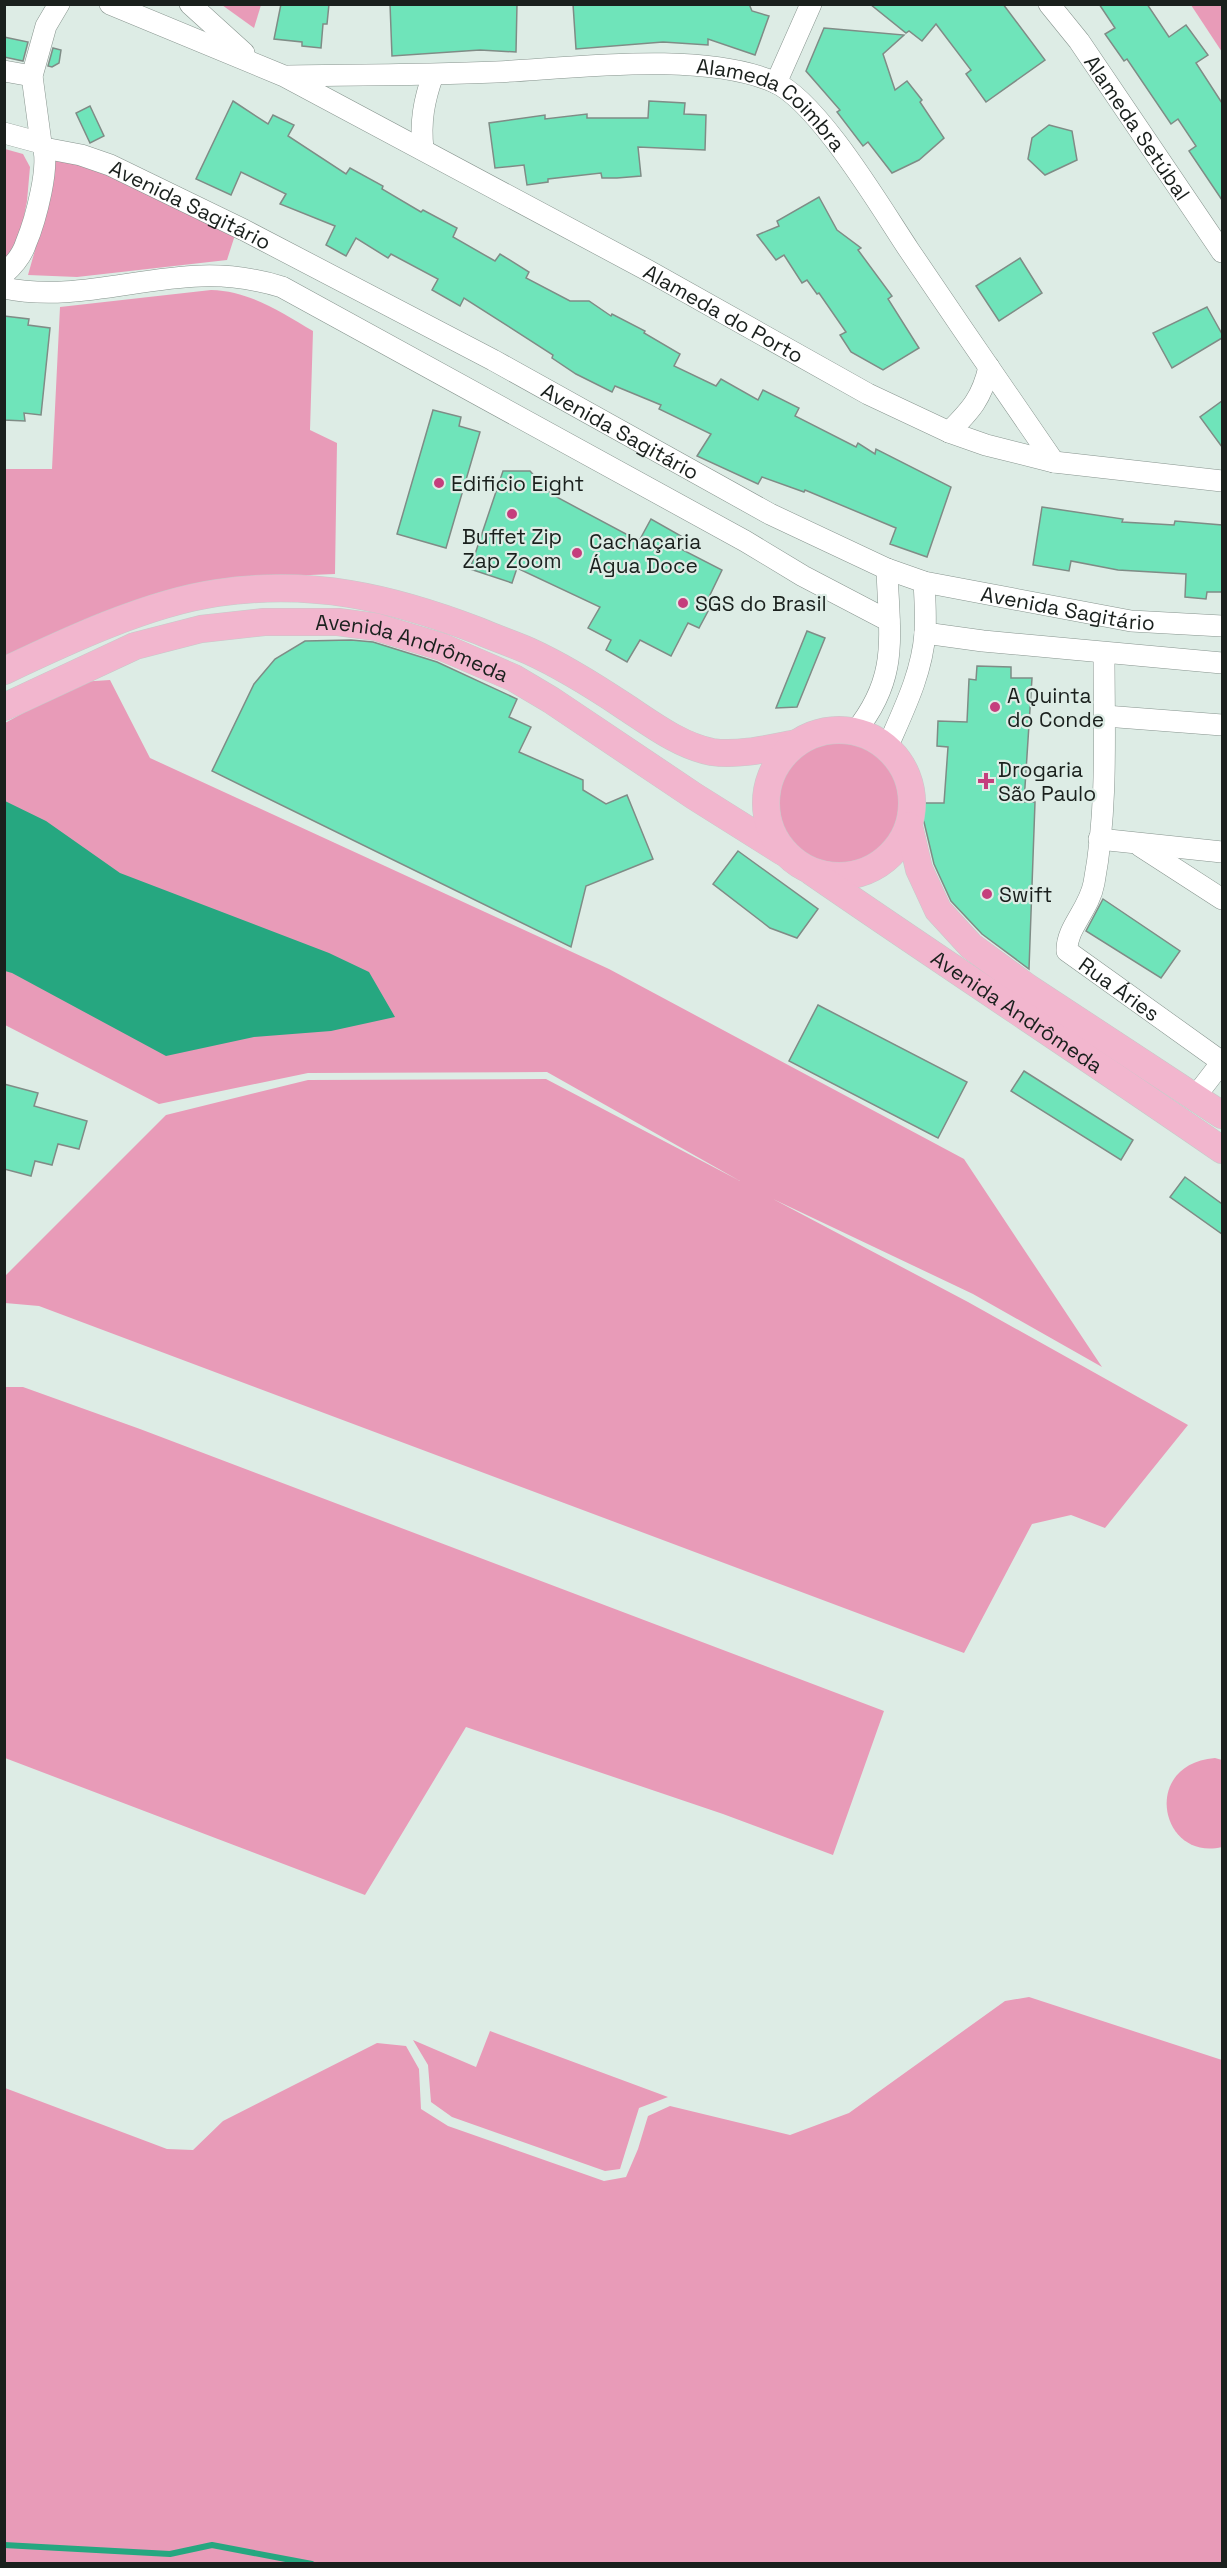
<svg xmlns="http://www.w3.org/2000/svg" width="1227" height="2568" viewBox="0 0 1227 2568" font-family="'Space Grotesk',sans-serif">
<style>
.green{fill:#e89bb8}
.water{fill:#26a780}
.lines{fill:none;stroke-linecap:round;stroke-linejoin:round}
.stream{stroke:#26a780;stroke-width:6}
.building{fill:#6fe4ba;stroke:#7f8c86;stroke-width:1.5}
.minor-casing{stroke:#87948e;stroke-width:22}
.major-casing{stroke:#c8c9c9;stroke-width:28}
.minor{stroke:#fff;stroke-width:21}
.major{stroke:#f2b6ce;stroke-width:27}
.poi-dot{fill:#c53e7d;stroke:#ddece5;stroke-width:2}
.labels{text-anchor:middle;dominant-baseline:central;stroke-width:4.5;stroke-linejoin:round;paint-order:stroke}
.street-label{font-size:21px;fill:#1a201d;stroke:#ddece5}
.poi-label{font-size:21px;fill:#1a201d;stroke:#ddece5;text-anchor:start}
</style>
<rect width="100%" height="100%" fill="#ddece5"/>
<g class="green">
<path d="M222,5h39l-7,23z"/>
<path d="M1191,5h31v47z"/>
<path d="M5,149l18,5 7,13 -3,34 -6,31 -14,26 -2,1z"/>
<path d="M52,154l35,7 148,74 -8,25 -150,17 -49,-2 9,-32z"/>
<path d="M211,290c39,1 69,22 102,41l-3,99 27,13 -2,131 -74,3 -256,79v-187h47l8,-162z"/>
<path d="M110,680l40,78 459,211 355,190 138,208 -129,-73 -200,-95 195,103 220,123 -83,103 -34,-13 -39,9 -68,129 -925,-347 -34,-3v-27l161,-161 142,-35 238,-1 194,102 -193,-109 -239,1 -149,31 -154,-79v-302l74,-41z"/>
<circle cx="840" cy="802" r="63"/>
<path d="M5,1387h18l117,42 744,282 -51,144 -110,-41 -257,-87 -101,168 -360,-137z"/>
<path d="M1215,1758l7,2v87c-62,15 -82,-83 -7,-89z"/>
<path d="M1029,1997l193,63v503h-1217v-475l162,61 26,1 30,-29 154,-78 29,3 13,23 2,40 27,17 156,55 22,-4 12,-28 10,-33 22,-10 120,29 59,-22 156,-112z"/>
<path d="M490,2031l178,66 -29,11 -19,61 -15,2 -153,-54 -21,-15 -3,-37 -15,-25 63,27z"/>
</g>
<path class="water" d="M5,801l41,20 74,52 209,80 40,19 26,45 -64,14 -77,6 -88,19 -154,-83 -7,-2z"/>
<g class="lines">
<path class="stream" d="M4,2545l166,9 42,-9 100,19"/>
</g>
<g class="building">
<path d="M281,4h48l-2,20h-4l-2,24 -19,-2v-4l-28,-3z"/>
<path d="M390,4h127l-1,48 -36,-2 -88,6z"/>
<path d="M573,4h176l3,7 17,5 -14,39 -47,-16v6l-45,-3 -87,7z"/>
<path d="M870,4h133l42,56 -59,42 -20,-28 5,-4 -35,-46 -14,17 -13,-10 -3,2z"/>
<path d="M1099,4h48l22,33 17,-12 22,30 -12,8 26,40v97l-33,-49 7,-5 -18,-27 -7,5 -44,-65 -3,2 -19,-27 10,-6z"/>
<path d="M824,28l80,7 -21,19 12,36 12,-9 15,19 -2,2 24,36 -25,22 -27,13 -24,-31 -5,4 -26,-34 3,-2 -34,-39z"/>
<path d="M4,37l24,5 -5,19 -19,-4z"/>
<path d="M53,48l8,2 -2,13 -7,4 -4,-1z"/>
<path d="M233,101l35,23 5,-9 21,10 -6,11 58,38 4,-6 33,18 -1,3 39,23 2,-2 34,18 -4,9 42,24 5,-7 29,18 -3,6 44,23h19l22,15 1,-2 33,17 -1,2 36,21 -6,12 42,20 5,-7 37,21 5,-10 36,18 -4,8 61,31 2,-4 17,11 1,-5 75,38 -24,70 -37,-13 6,-16 -91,-38 -1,2 -42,-15 -4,7 -61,-28 14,-22 -52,-25 2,-4 -46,-19 -3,6 -36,-18 -24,-16 1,-3 -89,-57 -4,8 -28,-16 6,-11 -47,-25 -3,4 -32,-20 -10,18 -20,-11 9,-19 -55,-22 6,-10 -45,-22 -10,23 -35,-16z"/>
<path d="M649,101l36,2 -1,11 22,1 -1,35 -67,-3 3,29 -24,2h-15l-1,-5 -53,6v3l-21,3 -3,-20 -29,3 -6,-45 56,-8v4l42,-5v4h61z"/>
<path d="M90,106l14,30 -14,7 -14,-30z"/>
<path d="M1049,125l23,6 5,29 -32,15 -17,-16 4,-21z"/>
<path d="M819,197l18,33 24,18 -3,2 34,46 -4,3 31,49 -36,22 -32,-18 -11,-17 6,-3 -27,-39 -2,1 -10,-14 -5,3 -18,-28 -8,5 -19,-25 22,-9 -2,-5z"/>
<path d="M1020,258l22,35 -43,28 -23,-35z"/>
<path d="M1207,307l15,27v4l-50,30 -19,-35z"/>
<path d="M4,316l25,3 -1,6 22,3 -9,87 -17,-2 1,8 -21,-1z"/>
<path d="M1222,401v46l-22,-30z"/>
<path d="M433,410l28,7 -2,9 21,6 -34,116 -49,-14z"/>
<path d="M503,471h27l21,23 88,47 12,-22 30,17 -6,10 47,24 -13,27 5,3 -15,28 -11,-5 -17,33 -31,-16 -13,22 -21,-12 5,-10 -23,-12 12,-21 -83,-39 -5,15 -42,-14z"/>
<path d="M1042,507l81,12 -1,3 52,3 1,-4 47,4v67h-15l-1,7 -21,-2 1,-23 -68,-4 -47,-9 -2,10 -36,-6z"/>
<path d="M807,631l18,7 -28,69 -21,1z"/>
<path d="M351,640l22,2 64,20 80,37 -8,18 22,10 -12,25 64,28v10l23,14 21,-9 26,64 -67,27 -15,61 -359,-176 42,-87 21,-25 30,-18z"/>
<path d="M977,666l34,1v11h21l-8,124h11l-6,167 -47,-35 -31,-33 -17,-37 -10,-42 -4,-7 4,-12h20l4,-56 -11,-1 1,-25 29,1 2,-43 7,1z"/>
<path d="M738,851l80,58 -21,29 -27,-10 -57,-44z"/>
<path d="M1103,899l77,52 -19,27 -75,-47z"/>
<path d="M818,1005l149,77 -29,56 -149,-77z"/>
<path d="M1024,1071l109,69 -12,20 -110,-69z"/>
<path d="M4,1084l34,9 -4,13 53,15 -8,28 -21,-5 -6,21 -17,-4 -4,15 -27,-7z"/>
<path d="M1185,1177l37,27v30l-52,-37z"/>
</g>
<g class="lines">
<defs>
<g id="minor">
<path id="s1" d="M110,4l174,72 363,194 221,124 81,38 37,13 68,17 168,19"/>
<path d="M190,4l54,49"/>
<path id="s2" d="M1049,4l30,37 143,211"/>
<path d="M4,71l28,5"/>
<path id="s3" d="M288,76c69,-1 138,-1 208,-4 79,-4 205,-21 278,10 44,19 107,126 135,168 48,71 96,141 145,212"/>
<path d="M776,83l35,-79"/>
<path d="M4,133l37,10c12,17 -7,81 -15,100 -4,13 -12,22 -22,31"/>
<path d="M41,143l-9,-67 14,-50 13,-22"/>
<path id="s4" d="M44,148l37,7 29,10 134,65 249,130 277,154 117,55 37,13 207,39 91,5"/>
<path d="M423,149c-3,-27 1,-49 10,-74"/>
<path d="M4,288c66,14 131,-10 197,-12 28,-1 55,3 81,11l463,254 58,35 86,45"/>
<path d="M949,432c22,-22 33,-34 40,-65"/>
<path d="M925,633l58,8 239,22"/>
<path id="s5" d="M1104,653c0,76 4,155 -10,230 -5,27 -28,45 -27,68l155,111 -27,35"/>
<path d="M1105,716l117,9"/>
<path d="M855,732c45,-56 34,-96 32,-163"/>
<path d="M887,748c16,-37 35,-74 38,-115 1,-17 0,-35 -1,-51"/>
<path d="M1099,839l123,13"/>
<path d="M1140,846l82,53"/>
</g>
<g id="major">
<path d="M4,671c63,-30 144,-68 213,-78 95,-14 173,4 262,38 16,7 34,13 50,20 33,15 65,35 95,55 26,17 56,40 88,46 27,4 59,-4 85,-9"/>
<path id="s6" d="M4,707l131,-61 66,-17 63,-7h74l38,5 66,20 72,31 37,22 143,96 89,56"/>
<circle cx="839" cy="803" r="73"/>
<path d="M909,826l10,43 19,41 33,36 56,41 195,128"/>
<path id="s7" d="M812,872c136,94 274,184 410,278"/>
</g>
</defs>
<use href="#minor" class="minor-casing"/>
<use href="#major" class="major-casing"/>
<use href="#minor" class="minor"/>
<use href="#major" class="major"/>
</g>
<g class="poi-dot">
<circle cx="439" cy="483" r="6"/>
<circle cx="512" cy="514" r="6"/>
<circle cx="577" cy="553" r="6"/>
<circle cx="683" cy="603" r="6"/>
<circle cx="995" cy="707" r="6"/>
<path d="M983 772h6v6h6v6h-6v6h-6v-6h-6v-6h6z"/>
<circle cx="987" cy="894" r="6"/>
</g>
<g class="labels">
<g class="street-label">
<text stroke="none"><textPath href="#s3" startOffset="496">Alameda Coimbra</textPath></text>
<text stroke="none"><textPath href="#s2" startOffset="152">Alameda Setúbal</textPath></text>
<text stroke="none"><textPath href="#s4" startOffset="158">Avenida Sagitário</textPath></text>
<text stroke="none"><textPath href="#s1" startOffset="688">Alameda do Porto</textPath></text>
<text stroke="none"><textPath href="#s4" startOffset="644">Avenida Sagitário</textPath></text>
<text stroke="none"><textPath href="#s4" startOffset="1130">Avenida Sagitário</textPath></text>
<text stroke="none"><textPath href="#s6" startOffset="428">Avenida Andrômeda</textPath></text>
<text stroke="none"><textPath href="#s5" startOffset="369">Rua Áries</textPath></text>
<text stroke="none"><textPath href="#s7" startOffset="248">Avenida Andrômeda</textPath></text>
</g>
<g class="poi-label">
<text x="451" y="483">Edificio Eight</text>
<text x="512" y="536" text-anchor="middle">Buffet Zip<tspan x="512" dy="24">Zap Zoom</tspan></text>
<text x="589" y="541">Cachaçaria<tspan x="589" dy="24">Água Doce</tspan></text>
<text x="695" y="603">SGS do Brasil</text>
<text x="1007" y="695">A Quinta<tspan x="1007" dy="24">do Conde</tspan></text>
<text x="998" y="769">Drogaria<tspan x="998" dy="24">São Paulo</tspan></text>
<text x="999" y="894">Swift</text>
</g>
</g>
<rect width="1227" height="2568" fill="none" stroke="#1a201d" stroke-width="12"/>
</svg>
